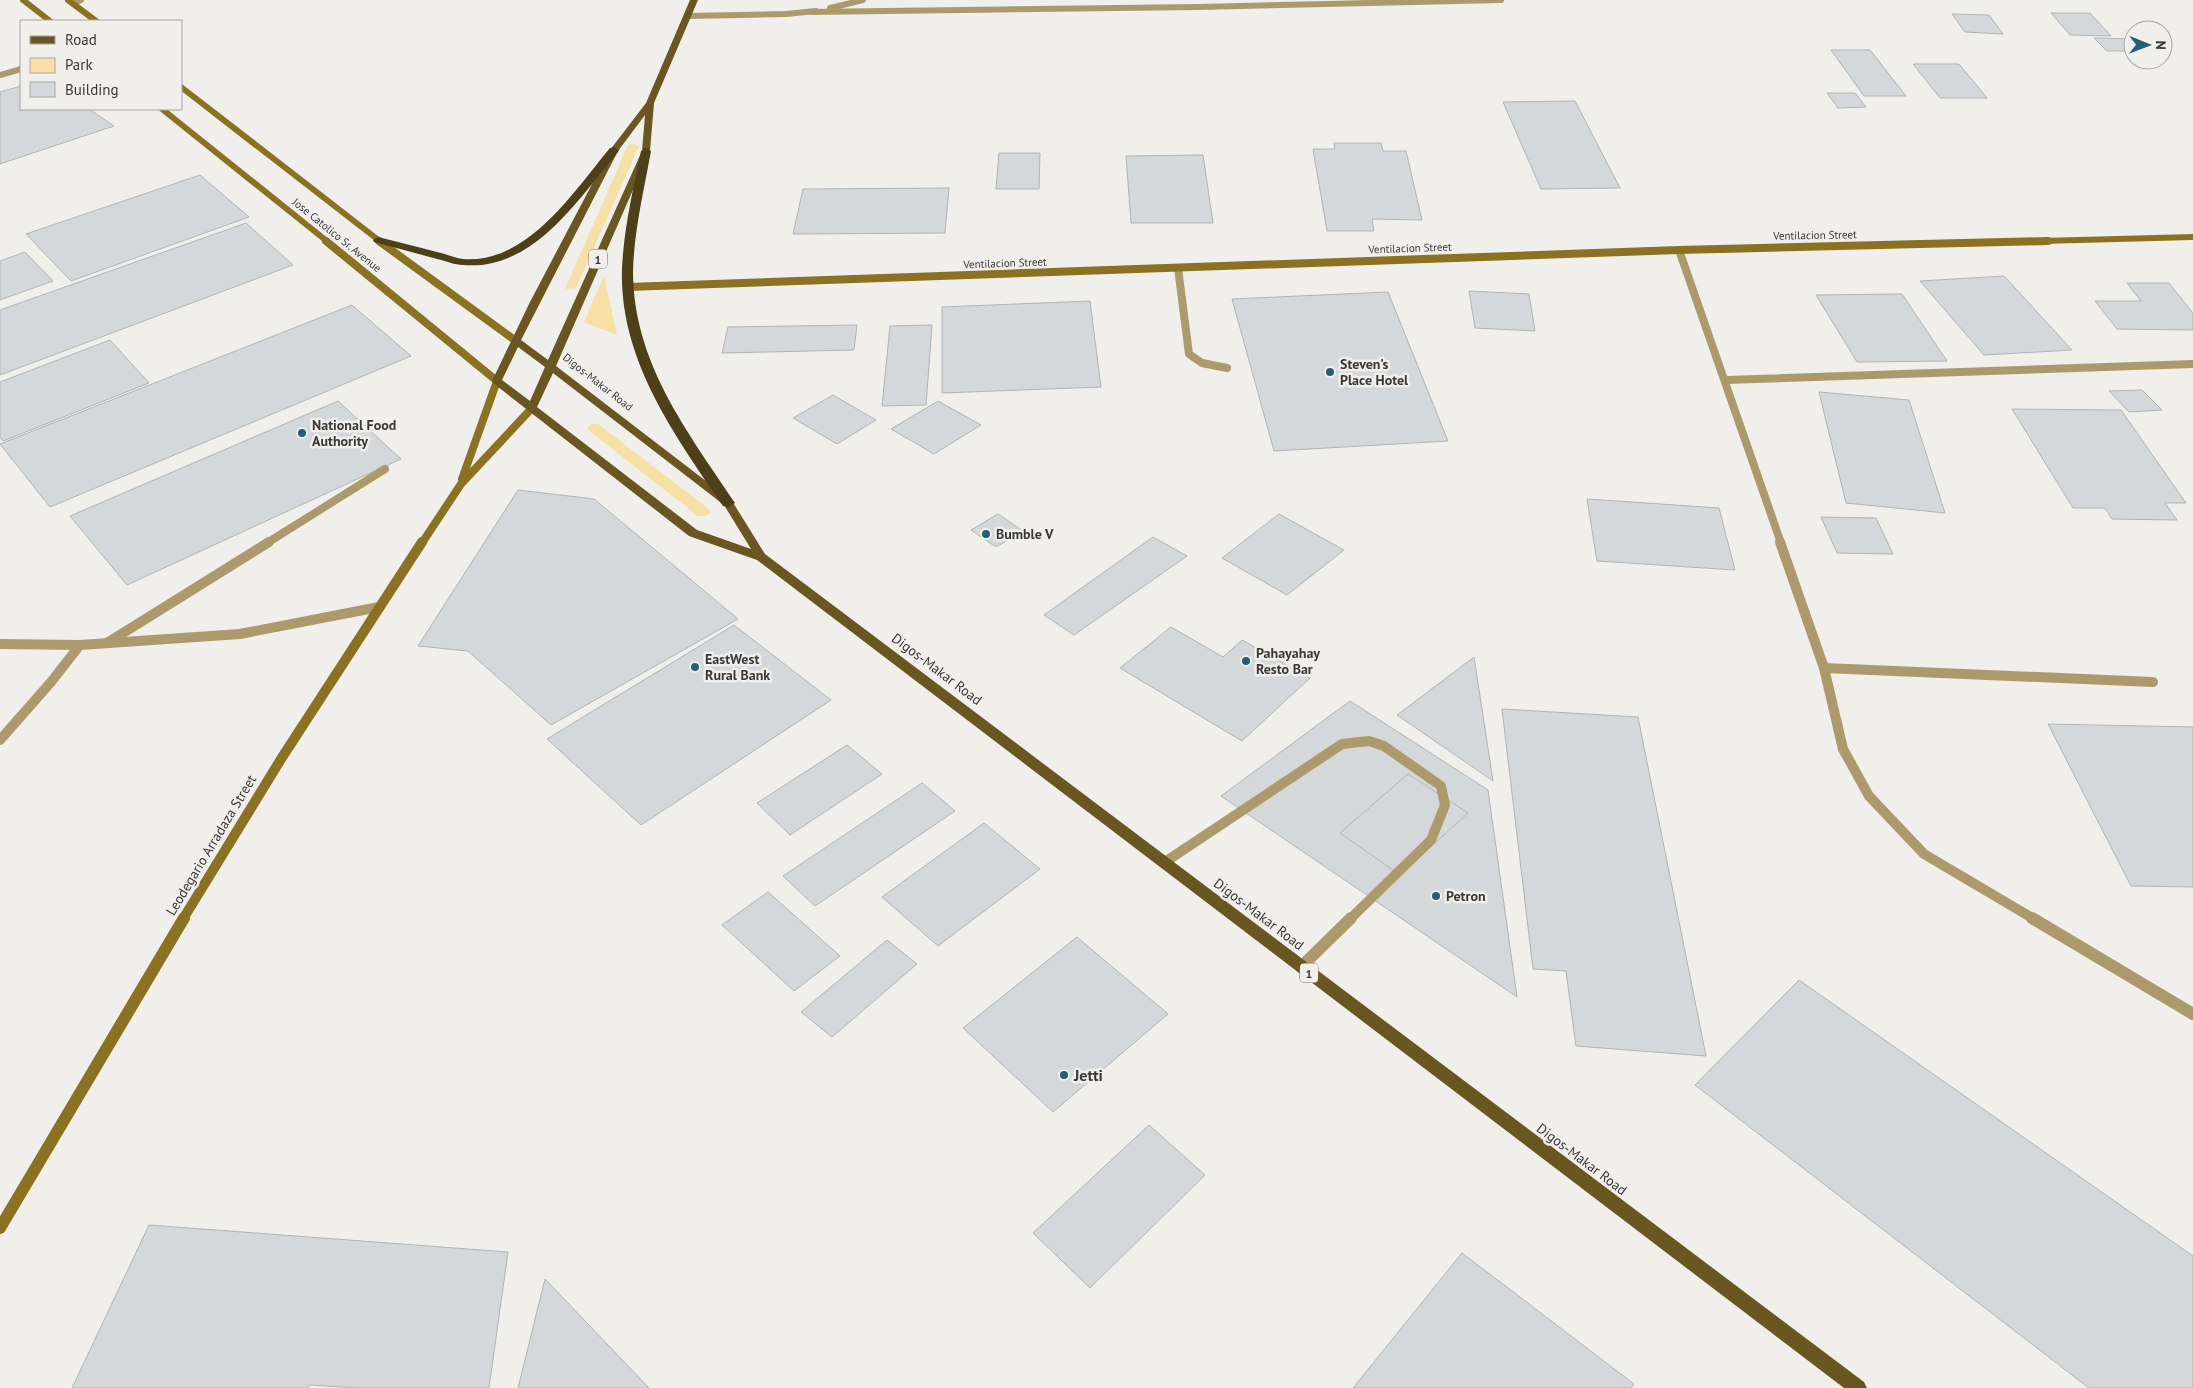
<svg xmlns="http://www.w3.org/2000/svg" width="2193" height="1388" viewBox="0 0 2193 1388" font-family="'PT Sans',sans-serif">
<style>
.green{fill:#f6e0a5}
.building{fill:#d4d8da;stroke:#b0b4b5}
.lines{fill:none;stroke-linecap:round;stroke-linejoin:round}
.lane-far3{stroke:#ac9a6c;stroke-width:6}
.lane-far2{stroke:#ac9a6c;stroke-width:8}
.lane-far1{stroke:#ac9a6c;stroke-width:10}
.lane{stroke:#ac9a6c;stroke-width:12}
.street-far2{stroke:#ac9a6c;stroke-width:8}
.street-far1{stroke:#ac9a6c;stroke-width:10}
.street{stroke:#ac9a6c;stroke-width:12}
.secondary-far3{stroke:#8b7122;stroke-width:6}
.secondary-far2{stroke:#8b7122;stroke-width:8}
.secondary-far1{stroke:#8b7122;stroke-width:10}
.secondary{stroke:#8b7122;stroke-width:12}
.primary{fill:#695621;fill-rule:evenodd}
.highway{fill:#4d3f18;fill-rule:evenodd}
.poi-dot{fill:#245e77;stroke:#f0efeb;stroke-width:2}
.labels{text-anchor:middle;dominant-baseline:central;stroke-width:5;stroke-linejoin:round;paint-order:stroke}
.far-street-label{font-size:11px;fill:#393837;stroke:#f0efeb}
.shield{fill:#f0efeb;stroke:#706f6d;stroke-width:1}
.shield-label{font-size:12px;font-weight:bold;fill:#393837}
.poi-label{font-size:14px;font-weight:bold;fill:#393837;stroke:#f0efeb;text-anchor:start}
.street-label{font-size:14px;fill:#393837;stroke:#f0efeb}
.near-poi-label{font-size:16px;font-weight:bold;fill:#393837;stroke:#f0efeb;text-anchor:start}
</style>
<rect width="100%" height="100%" fill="#f0efeb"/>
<g class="green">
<path d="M634,144l5,2 -63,142 -11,1 63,-144z"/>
<path d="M604,276l13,59 -33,-13z"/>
<path d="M591,424h7l112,86v3l-4,3h-8l-111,-87z"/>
</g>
<g class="building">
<path d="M2051,13h39l21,23 -41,-1z"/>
<path d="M1952,14l37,1 14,19 -38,-2z"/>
<path d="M2094,38l39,1v12h-26z"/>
<path d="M1831,50h39l36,46h-42z"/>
<path d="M1913,64h46l28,34h-47z"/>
<path d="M21,86v23h68l25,17 -114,38v-72z"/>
<path d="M1827,93h28l11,14 -28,1z"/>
<path d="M1575,101l45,87 -79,1 -38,-87z"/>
<path d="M1334,143h47l2,8h23l16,69 -50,-1 2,12h-47l-14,-82h22z"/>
<path d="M999,153h41l-1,36h-43z"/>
<path d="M1203,155l10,68h-82l-5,-67z"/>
<path d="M200,175l49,42 -178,64 -45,-47z"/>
<path d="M949,188l-4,45 -152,1 10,-45z"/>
<path d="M246,223l47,42 -293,110v-65z"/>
<path d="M25,252l28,29 -53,19v-39z"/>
<path d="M2004,276l68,74 -88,5 -64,-74z"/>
<path d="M2127,283h42l24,30v17l-76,-1 -22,-28h46z"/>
<path d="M1469,291l60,3 6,37 -60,-3z"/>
<path d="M1388,292l60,149 -174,10 -42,-152z"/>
<path d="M1902,294l45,67 -90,1 -41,-67z"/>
<path d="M1090,301l11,86 -159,6v-86z"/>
<path d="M352,305l59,51 -361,151 -50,-63z"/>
<path d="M857,325l-3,25 -132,3 6,-26z"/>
<path d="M932,325l-6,80 -44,1 8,-80z"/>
<path d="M110,340l39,43 -146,58 -3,-4v-55z"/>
<path d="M2142,390l20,20 -33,2 -20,-21z"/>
<path d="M1819,392l90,8 36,113 -99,-10z"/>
<path d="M833,395l43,25 -39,24 -44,-26z"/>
<path d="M338,401l63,58 -274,126 -57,-69z"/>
<path d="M938,401l43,24 -47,29 -43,-25z"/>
<path d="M2012,409l109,1 65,93h-21l12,17 -65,-1 -7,-11h-32z"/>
<path d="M518,490l76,9 144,120 -187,106 -83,-74 -50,-5z"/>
<path d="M1587,499l132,9 16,62 -138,-9z"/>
<path d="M998,514l25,17 -27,16 -25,-17z"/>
<path d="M1279,514l65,36 -57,45 -65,-37z"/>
<path d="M1821,517l55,1 17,36 -56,-1z"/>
<path d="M1153,537l34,19 -113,79 -30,-20z"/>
<path d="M734,625l97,75 -190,125 -94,-86z"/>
<path d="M1171,627l52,30 19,-17 68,38 -68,63 -122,-73z"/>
<path d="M1474,657l19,124 -96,-66z"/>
<path d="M1350,701l138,89 29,207 -296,-201z"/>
<path d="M1502,709l136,8 68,339 -130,-10 -10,-75 -33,-2z"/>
<path d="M2048,724l145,3v160l-62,-1z"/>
<path d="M847,745l35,29 -92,61 -33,-32z"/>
<path d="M1408,774l60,39 -68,62 -60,-42z"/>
<path d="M922,783l33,28 -140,95 -32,-30z"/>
<path d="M984,823l56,46 -102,77 -56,-49z"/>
<path d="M768,892l72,64 -46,35 -72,-66z"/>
<path d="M1077,937l91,77 -115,98 -90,-84z"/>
<path d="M887,940l30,24 -85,73 -31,-25z"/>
<path d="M1799,980l394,276v132h-104l-394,-303z"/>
<path d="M1149,1125l56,50 -115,113 -57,-55z"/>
<path d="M149,1225l359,27 -19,136h-130l-50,-3 -1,3h-236z"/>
<path d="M1462,1253l172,131 -3,4h-278z"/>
<path d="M545,1279l104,109h-131z"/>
</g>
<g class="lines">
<g class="lane-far3">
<path d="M73,4l8,-4"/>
<path d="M830,8l33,-8"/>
<path d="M811,12l387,-5 303,-7"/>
<path d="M687,16l99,-2 30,-3"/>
<path d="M0,75l21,-6"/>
</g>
<g class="lane-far2">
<path d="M1178,268l11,86 13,9 25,5"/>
<path d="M267,543l118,-74"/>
</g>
<g class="lane-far1">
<path d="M107,643l162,-101"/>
<path d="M0,644l80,1"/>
<path d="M0,740l51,-58 29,-37 160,-11 139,-27"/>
<path d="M1165,862l177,-118 27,-3 15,5 57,40 4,19 -14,35 -81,79"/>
</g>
<path class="lane" d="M1301,967l50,-49"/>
<g class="street-far2">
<path d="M1679,250l102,293"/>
<path d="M1726,380l467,-16"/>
</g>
<g class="street-far1">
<path d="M1780,542l44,126 19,81 26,47 55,58 110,65"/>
<path d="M1824,668l329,14"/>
</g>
<path class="street" d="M2032,918l161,96"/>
<g class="secondary-far3">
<path d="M23,0l27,21"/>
<path d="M68,0l28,21"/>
<path d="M181,87l200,155"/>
<path d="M162,109l166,133"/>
<path d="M1998,242l195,-5"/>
</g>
<g class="secondary-far2">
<path d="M326,241l171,140 -35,98"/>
<path d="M379,241l137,100"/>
<path d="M628,287l1051,-37 369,-9"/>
<path d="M422,543l39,-59 71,-76"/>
</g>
<path class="secondary-far1" d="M183,919l98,-160 141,-217"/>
<path class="secondary" d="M0,1228l184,-310"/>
<path class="primary" d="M690,0h8l-44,103 -4,48 -94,215 176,135 33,53 1099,828 3,6h-23l-1087,-828 -68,-24 -196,-153 -1,-2 38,-79 80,-152 36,-47zM645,115l-3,36 -94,209 -27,-20 97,-189zM518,347l27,20 -15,34 -28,-21zM553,373l171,132 27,44 -54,-19 -160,-123z"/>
<g class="highway">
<path d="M614,147l5,3 -1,2c-40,47 -84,119 -155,113 -8,0 -17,-4 -26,-6 -21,-6 -42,-11 -63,-17l-1,-2 5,-3c20,5 40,10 59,15 9,2 18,6 26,7 65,5 111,-68 147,-111z"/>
<path d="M646,148l5,3c-7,39 -17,80 -18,120 0,91 54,160 102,232l-7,4 -5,-1c-49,-72 -104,-147 -101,-238 2,-40 11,-78 19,-117z"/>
</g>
</g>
<g class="poi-dot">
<circle cx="1330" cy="372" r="5"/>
<circle cx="302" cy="433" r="5"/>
<circle cx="986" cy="534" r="5"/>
<circle cx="1246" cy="661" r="5"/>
<circle cx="695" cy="667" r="5"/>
<circle cx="1436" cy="896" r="5"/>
<circle cx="1064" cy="1075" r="5"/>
</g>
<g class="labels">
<g class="far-street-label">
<text transform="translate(337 235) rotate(39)">Jose Catolico Sr. Avenue</text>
<text transform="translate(1815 235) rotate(-1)">Ventilacion Street</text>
<text transform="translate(1410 248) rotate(-2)">Ventilacion Street</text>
<text transform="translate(1005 263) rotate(-2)">Ventilacion Street</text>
<text transform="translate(598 382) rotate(38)">Digos-Makar Road</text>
</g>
<g class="shield">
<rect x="589" y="249.5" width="18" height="19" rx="4"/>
<rect x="1300" y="963.5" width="18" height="19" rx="4"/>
</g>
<g class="shield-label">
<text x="598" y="259">1</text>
<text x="1309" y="973">1</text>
</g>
<g class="poi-label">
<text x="1340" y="364">Steven’s<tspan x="1340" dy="16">Place Hotel</tspan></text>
<text x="312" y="425">National Food<tspan x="312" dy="16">Authority</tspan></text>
<text x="996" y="534">Bumble V</text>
<text x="1256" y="653">Pahayahay<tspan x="1256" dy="16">Resto Bar</tspan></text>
<text x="705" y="659">EastWest<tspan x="705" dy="16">Rural Bank</tspan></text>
<text x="1446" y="896">Petron</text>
</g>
<g class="street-label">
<text transform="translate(937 669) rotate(37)">Digos-Makar Road</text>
<text transform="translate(211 845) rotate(-59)">Leodegario Arradaza Street</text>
<text transform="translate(1259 914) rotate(37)">Digos-Makar Road</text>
<text transform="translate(1582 1159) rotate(37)">Digos-Makar Road</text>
</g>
<g class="near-poi-label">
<text x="1074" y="1075">Jetti</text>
</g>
</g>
<rect x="20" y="20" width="162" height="90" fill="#f0efeb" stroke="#a7a6a3"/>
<rect x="30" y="36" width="25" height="8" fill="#695621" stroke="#a7a6a3"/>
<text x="65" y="45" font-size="15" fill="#393837">Road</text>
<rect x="30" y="58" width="25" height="15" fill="#f6e0a5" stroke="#a7a6a3"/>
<text x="65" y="70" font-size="15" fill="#393837">Park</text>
<rect x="30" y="82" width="25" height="15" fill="#d4d8da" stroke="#a7a6a3"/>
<text x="65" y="95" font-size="15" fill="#393837">Building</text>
<g transform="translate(2148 45) rotate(91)"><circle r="24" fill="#f0efeb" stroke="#a7a6a3"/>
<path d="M0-4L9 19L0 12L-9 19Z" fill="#245e77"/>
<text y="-8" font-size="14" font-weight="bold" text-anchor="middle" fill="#393837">N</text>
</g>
</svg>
